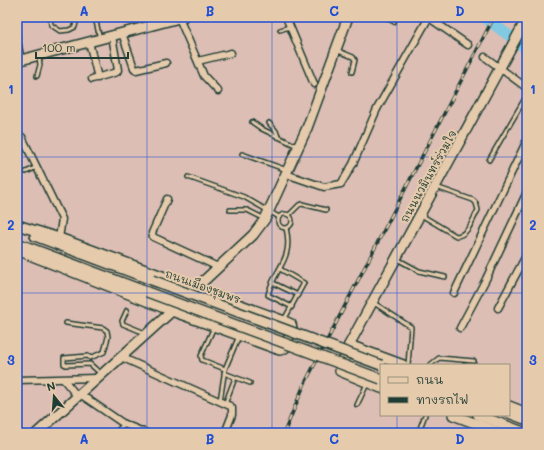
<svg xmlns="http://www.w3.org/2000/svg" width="544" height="450" viewBox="0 0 544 450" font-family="Mali,'Playpen Sans Thai',sans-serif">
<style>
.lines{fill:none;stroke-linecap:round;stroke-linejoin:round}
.river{stroke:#81cae1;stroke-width:11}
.lane-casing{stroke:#1f3d34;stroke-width:6}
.street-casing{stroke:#1f3d34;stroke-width:9}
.secondary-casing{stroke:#1f3d34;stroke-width:12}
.lane{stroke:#e5caac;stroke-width:3}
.street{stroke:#e5caac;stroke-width:6}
.secondary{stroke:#e5caac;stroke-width:9}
.rail-casing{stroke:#1f3d34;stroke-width:3.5}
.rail{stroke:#e5caac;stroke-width:2;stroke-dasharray:6;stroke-linecap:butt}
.secondary-bridge-casing{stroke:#1f3d34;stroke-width:12;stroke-linecap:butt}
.secondary-bridge{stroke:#e5caac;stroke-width:9}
.grid{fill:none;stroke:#1d4ed8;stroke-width:1;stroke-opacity:0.55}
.labels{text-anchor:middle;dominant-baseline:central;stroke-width:4;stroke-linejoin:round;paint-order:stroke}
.street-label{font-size:11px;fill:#1f3d34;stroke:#e5caac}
.neatline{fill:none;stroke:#1d4ed8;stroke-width:1.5}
.grid-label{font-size:13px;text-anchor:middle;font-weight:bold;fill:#1d4ed8}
</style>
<rect width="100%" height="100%" fill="#ddbeb5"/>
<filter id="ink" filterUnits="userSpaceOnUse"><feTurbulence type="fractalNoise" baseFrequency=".025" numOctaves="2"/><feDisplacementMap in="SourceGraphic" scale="8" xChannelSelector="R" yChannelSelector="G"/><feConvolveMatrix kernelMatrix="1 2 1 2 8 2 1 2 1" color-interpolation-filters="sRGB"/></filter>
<g filter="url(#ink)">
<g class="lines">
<path class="river" d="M484,17l43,32"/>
<defs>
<g id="lane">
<path d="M50,17l1,8 9,6 9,-1 6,-3 2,-10"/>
<path d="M95,17l5,22"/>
<path d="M385,17l9,5"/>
<path d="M280,30l9,-3"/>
<path d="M17,32l5,26"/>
<path d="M336,50l17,7 2,3 -3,12"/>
<path d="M37,76l3,-11 -1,-8"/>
<path d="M252,122l10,7 35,17"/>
<path d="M269,123l7,8 2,6"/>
<path d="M242,154l45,16"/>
<path d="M489,160l38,-65"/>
<path d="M26,172l11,-5"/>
<path d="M188,177l56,20 35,20"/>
<path d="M230,210h17l16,8"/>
<circle cx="285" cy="221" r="7"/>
<path d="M289,215l10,-10 3,-1 24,6"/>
<path d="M421,215l35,21c12,0 17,-17 22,-26l-2,-7 -3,-3 -37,-13"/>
<path d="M286,228c8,33 -12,40 -18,67l24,12"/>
<path d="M397,259l22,12 26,6"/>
<path d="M280,269l24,14 -20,37"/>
<path d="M273,283l25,12"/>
<path d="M374,303l37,24 -3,38"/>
<path d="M127,310l-5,11 1,3 22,9"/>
<path d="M66,323l37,5 4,3 1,6 -4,15 -14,6 -2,-2 -24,2v6l2,1 24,-1 11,10"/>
<path d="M214,327l-13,29 1,4 23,9"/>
<path d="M430,365l9,-7 35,3"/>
<path d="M224,373l26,10"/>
<path d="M220,401l5,-32 14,-33"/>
<path d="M225,404l10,-26"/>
<path d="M357,405l10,-21"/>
<path d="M419,431l6,-16"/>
<path d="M115,433l9,-9"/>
</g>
<g id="street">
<path d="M286,17l28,67"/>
<path d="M428,17l40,28"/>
<path d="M179,18l25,58 14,15"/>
<path d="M122,33l12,35 2,2 30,-7"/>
<path d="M89,42l9,36"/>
<path d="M485,57l42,31"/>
<path d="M198,61l33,-8"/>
<path d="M92,79l25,-7 1,-2 -6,-34"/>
<path d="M22,137l40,82 -3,19"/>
<path d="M286,174l38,13 17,-3 12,-20 24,-55 52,-92"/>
<path d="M167,199l-15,34 1,4 65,30"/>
<path d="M454,293l73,-153"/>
<path d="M498,308l29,-54"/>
<path d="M460,328l26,-49 41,-87"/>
<path d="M121,357l109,49 2,2v7l-7,18"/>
<path d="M17,380l80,-2"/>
<path d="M64,380l13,16"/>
<path d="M80,394l44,30 22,9"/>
</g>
<g id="secondary">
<path d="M17,61l166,-44"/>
<path d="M17,225l42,13 225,83 7,3 1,4 -7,20 -5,2 -108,-39 -155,-61"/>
<path d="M35,236l117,44"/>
<path d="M17,243l130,49"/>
<path d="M195,289l58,-54 12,-16 42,-91 41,-111"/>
<path d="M349,345l178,-327"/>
<path d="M381,388l-41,-17 9,-26 54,20"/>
<path d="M509,406l18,7"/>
<path d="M509,413l18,7"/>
<path d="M453,415l48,18"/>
<path d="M478,415l48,18"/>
<path d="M37,433l135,-122"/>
</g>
</defs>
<use href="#lane" class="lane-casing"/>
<use href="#street" class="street-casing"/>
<use href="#secondary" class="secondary-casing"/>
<use href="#lane" class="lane"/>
<use href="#street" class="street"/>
<use href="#secondary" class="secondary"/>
<defs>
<path id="rail" d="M284,433l20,-48 190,-368"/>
</defs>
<use href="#rail" class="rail-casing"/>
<use href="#rail" class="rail"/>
<defs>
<g id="secondary-bridge">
<path d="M152,280l229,85"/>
<path d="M147,292l234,87"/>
</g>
</defs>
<use href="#secondary-bridge" class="secondary-bridge-casing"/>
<use href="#secondary-bridge" class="secondary-bridge"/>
</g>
</g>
<path class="grid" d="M147,17v416M272,17v416M397,17v348M17,157h510M17,293h510M397,415v18"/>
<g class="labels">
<g class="street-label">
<text transform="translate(428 176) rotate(-61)">ถนนนวมินทร์ร่วมใจ</text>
<text transform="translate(203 286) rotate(20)">ถนนเมืองชุมพร</text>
</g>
</g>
<rect width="544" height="450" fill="none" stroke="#e5caac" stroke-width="44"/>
<rect x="380" y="364" width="130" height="52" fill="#e5caac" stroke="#96927c"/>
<rect x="388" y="377" width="20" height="6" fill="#e5caac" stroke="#96927c"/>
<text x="416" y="384" font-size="12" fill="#1f3d34">ถนน</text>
<rect x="388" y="397" width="20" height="6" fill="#1f3d34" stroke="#96927c"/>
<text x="416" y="404" font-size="12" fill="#1f3d34">ทางรถไฟ</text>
<g transform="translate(54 396) rotate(343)" stroke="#e5caac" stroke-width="3" paint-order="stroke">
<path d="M0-3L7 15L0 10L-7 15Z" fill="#1f3d34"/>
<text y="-6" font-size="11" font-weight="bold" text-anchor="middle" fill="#1f3d34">N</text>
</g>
<path d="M36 52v6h92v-6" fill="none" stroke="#1f3d34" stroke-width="2"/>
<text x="42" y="52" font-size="12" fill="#1f3d34" stroke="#e5caac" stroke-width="3" paint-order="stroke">100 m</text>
<rect x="22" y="22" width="500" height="406" class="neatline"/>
<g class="grid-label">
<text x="84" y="16">A</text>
<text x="210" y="16">B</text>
<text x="334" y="16">C</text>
<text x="460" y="16">D</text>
<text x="11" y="94">1</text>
<text x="533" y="94">1</text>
<text x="11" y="230">2</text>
<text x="533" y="230">2</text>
<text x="11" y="365">3</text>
<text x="533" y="365">3</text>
<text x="84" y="444">A</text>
<text x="210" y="444">B</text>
<text x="334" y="444">C</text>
<text x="460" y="444">D</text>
</g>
</svg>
